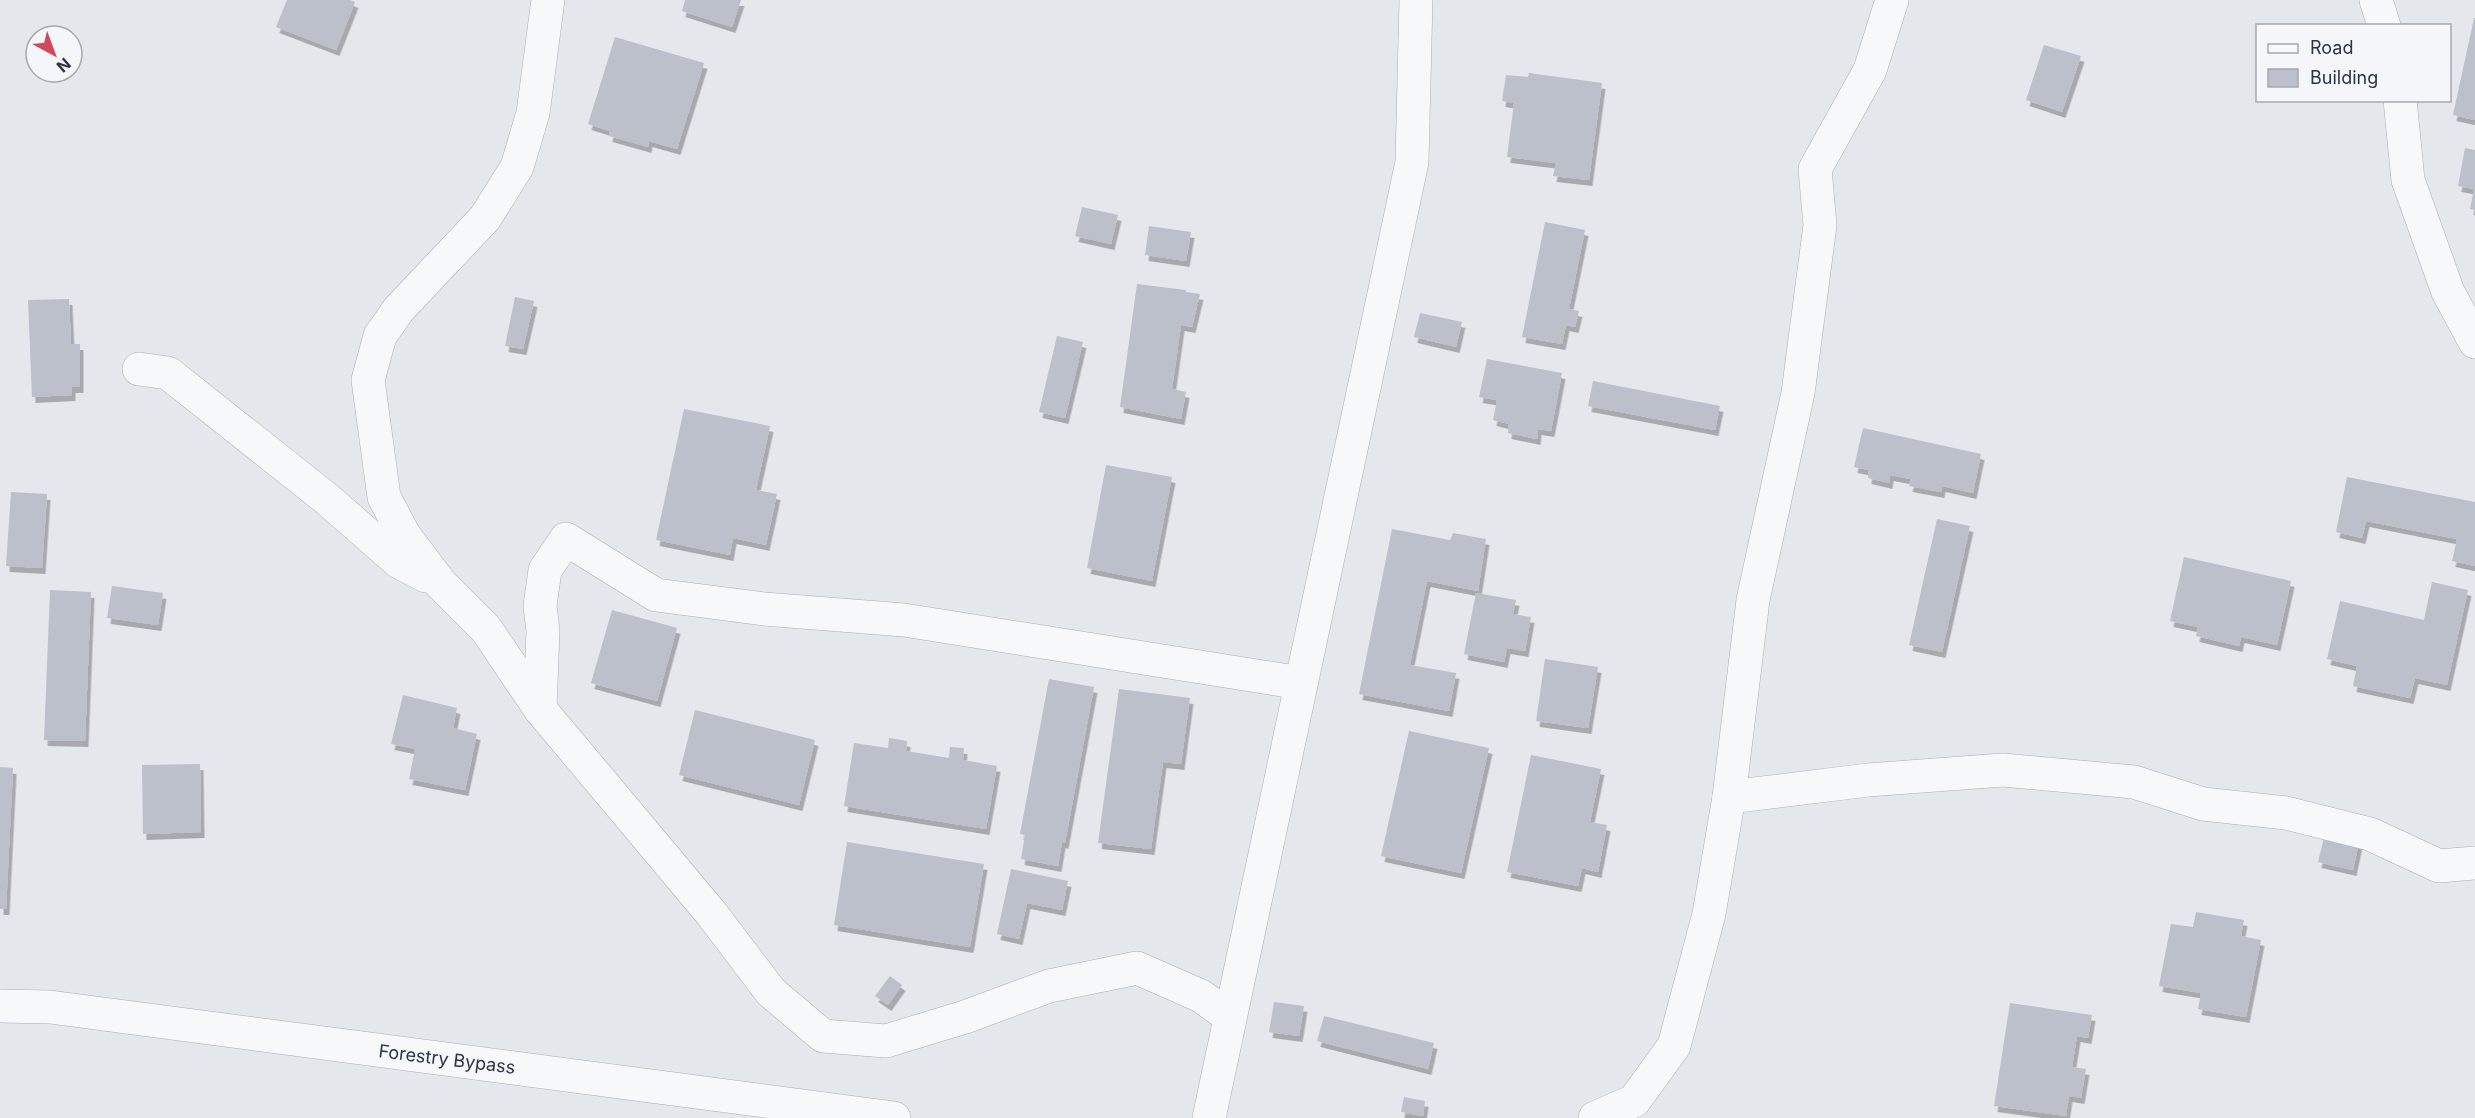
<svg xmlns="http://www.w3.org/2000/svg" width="2475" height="1118" viewBox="0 0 2475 1118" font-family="Inter,sans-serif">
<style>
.building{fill:#bbc0ca;filter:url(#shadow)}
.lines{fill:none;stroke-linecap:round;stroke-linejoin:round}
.minor-casing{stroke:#a9aeb7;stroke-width:34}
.minor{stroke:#f7f8fa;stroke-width:33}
.labels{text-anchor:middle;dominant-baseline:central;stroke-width:4.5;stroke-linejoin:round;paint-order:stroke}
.street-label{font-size:18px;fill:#2b3445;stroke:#f4f6f9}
</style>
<defs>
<filter id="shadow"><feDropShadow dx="3.5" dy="6" stdDeviation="0" flood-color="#0004"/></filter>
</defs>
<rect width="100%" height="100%" fill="#e4e7ec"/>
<g class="building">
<path d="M287,0h63l5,2 -19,48 -60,-23z"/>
<path d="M685,0h56l-9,27 -50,-16z"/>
<path d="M2474,18h1v102l-22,-5z"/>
<path d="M615,37l89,26 -27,86 -28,-8 -1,6 -39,-11 1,-5 -22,-7z"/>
<path d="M2044,45l37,11 -19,56 -36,-12z"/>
<path d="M1529,73l73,10 -13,97 -36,-4 3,-13 -49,-6 7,-54 -12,-2 4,-26 22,2z"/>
<path d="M2465,148l10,2v60l-5,-1 4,-20 -16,-3z"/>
<path d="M1082,207l36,8 -7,29 -36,-8z"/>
<path d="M1545,222l40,8 -16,79 10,2 -4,16 -9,-2 -4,19 -40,-7z"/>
<path d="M1149,226l42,6 -5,29 -41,-6z"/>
<path d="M1137,284l49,6v2l14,2 -8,33 -11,-2 -9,64 14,3 -5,27 -61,-12z"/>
<path d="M515,297l19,4 -11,48 -18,-3z"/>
<path d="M69,299l2,45h9v43h-8v8l-40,2 -4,-97z"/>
<path d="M1420,313l42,9 -6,25 -42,-10z"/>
<path d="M1057,336l26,6 -18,76 -26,-6z"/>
<path d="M1487,359l75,14 -11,58 -13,-2 -1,10 -29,-6 1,-9 -16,-4 4,-20 -18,-3z"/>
<path d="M1593,381l127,25 -5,24 -127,-24z"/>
<path d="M684,409l86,17 -14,64 21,4 -11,51 -33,-7 -3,17 -74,-15z"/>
<path d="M1863,428l118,26 -8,39 -31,-7 -1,6 -32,-6 2,-7 -21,-4 -1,8 -21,-5 1,-8 -15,-3z"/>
<path d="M1106,465l66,12 -20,104 -65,-13z"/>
<path d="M2347,477l128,25v64l-23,-5 5,-22 -91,-18 -4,17 -26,-6z"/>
<path d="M11,492l36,2 -5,74 -36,-2z"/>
<path d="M1937,519l33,7 -28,126 -33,-7z"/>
<path d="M1392,529l58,11 3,-7 33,6 -8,52 -51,-10 -17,84 46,8 -7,38 -90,-17z"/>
<path d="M2184,557l107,24 -14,64 -36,-8 -2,9 -43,-10 2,-9 -28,-6z"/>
<path d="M2432,582l36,8 -21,95 -32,-7 -5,20 -57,-12 4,-20 -30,-7 13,-58 84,19z"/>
<path d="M112,586l51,7 -5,32 -51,-7z"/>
<path d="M50,590l41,2 -6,149 -41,-1z"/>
<path d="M1476,593l40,7 -3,14 18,3 -6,34 -18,-3 -3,14 -40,-8z"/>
<path d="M612,610l65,18 -20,73 -66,-18z"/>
<path d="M1545,659l53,8 -10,61 -52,-7z"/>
<path d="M1049,679l45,8 -29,156 -3,-1 -4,24 -37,-7 4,-24 -5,-1z"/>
<path d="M1119,689l71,9 -9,66 -18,-2 -12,87 -53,-6z"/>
<path d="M403,695l54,13 -4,20 24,6 -12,56 -56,-11 6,-30 -24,-5z"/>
<path d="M695,710l120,30 -16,65 -120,-30z"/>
<path d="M1409,731l80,17 -28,125 -80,-17z"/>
<path d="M889,738l18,3 -1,10 43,7 1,-11 14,1 -1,12 34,6 -11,63 -142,-23 10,-63 34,5z"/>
<path d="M1531,755l70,14 -11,53 17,3 -9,47 -16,-4 -4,18 -71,-14z"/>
<path d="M200,764l1,68 -58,2 -1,-69z"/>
<path d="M0,767l13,1 -7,141h-6z"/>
<path d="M2325,834l34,8 -6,28 -35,-8z"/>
<path d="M847,842l137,22 -14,83 -136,-22z"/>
<path d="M1011,869l57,12 -6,29 -35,-7 -8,36 -22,-5z"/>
<path d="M2196,912l48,8 -3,16 20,4 -15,77 -48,-8 3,-16 -42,-7 12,-62 22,3z"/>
<path d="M890,976l12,9 -14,20 -13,-9z"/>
<path d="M1274,1002l30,4 -5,30 -30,-4z"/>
<path d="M2010,1003l82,12 -4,23 -11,-2 -5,31 14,2 -5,29 -12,-2 -3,20 -72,-10z"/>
<path d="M1324,1016l110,27 -6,26 -111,-28z"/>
<path d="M1404,1097l21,4 -2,15 -22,-4z"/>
</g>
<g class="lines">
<defs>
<g id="minor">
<path d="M548,0l-15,113 -16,54 -32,51 -86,91 -19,27 -12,44 16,117 20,38 37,49 45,45 54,80 171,204 60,79 52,44 63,5 79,-24 84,-31 88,-18 64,28 29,21"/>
<path d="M2376,0l8,26"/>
<path d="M2400,100l8,80 40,112 27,50"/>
<path d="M139,369l29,4 159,126 72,63 27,14"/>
<path d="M540,709l3,-78 -3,-25 5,-36 21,-31 90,56 108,14 140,11 397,63"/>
<path d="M1729,797l139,-17 135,-10 131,12 69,22 83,9 84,21 69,32 36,-3"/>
<path d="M0,1006l50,1 844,111"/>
<path d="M1209,1118l203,-956 4,-162"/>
<path d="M1595,1118l39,-17 40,-55 35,-132 20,-117 24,-197 45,-207 22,-168 -5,-56 55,-99 22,-70"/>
</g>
</defs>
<use href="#minor" class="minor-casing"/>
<use href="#minor" class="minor"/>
</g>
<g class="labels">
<g class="street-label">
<text transform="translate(447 1059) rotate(7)">Forestry Bypass</text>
</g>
</g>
<rect x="2256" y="24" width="195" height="78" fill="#f4f6f9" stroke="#a4a8b1" stroke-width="1.5"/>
<rect x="2268" y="44" width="30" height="9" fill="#f7f8fa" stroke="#a4a8b1" stroke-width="1.5"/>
<text x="2310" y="54" font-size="18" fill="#2b3445">Road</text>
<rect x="2268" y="69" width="30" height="18" fill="#bbc0ca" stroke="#a4a8b1" stroke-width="1.5"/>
<text x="2310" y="84" font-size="18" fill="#2b3445">Building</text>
<g transform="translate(54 54) rotate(139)"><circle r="28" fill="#f4f6f9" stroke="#a4a8b1" stroke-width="1.5"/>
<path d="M0-4.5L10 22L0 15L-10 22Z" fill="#d1495b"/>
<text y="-9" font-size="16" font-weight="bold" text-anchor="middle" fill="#2b3445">N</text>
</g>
</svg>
